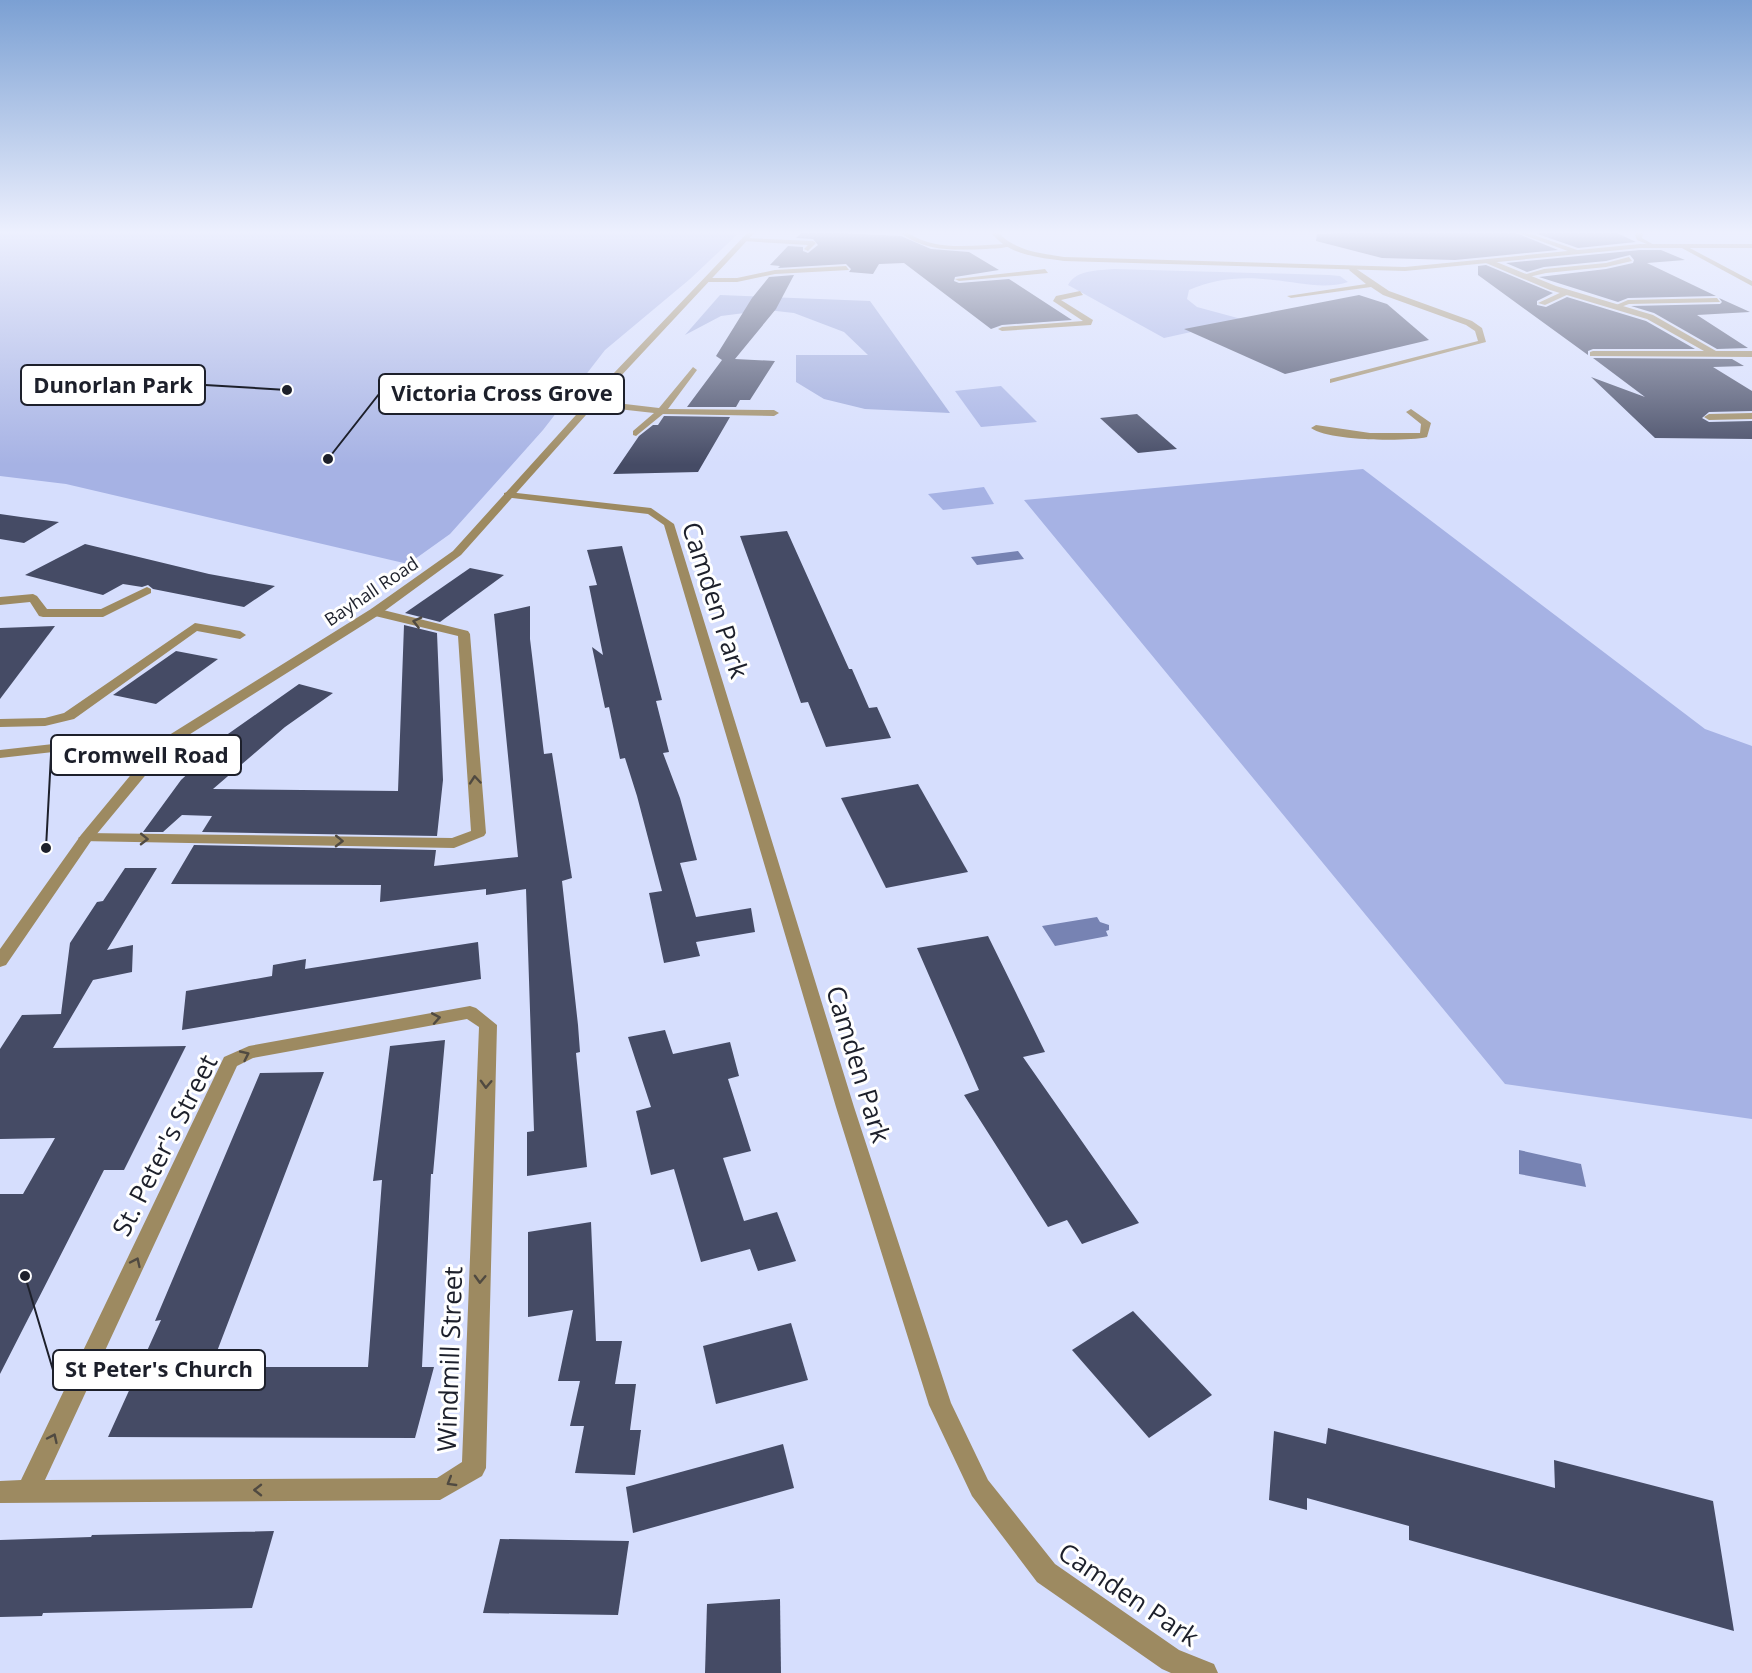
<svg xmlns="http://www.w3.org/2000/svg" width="1752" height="1673" viewBox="0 0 1752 1673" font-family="'Open Sans',sans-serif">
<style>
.green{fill:#a6b2e4}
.forest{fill:#9ba8da}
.water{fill:#7783b3}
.building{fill:#454b65}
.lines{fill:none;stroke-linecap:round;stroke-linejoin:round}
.service{fill:#9d8a61;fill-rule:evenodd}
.minor{fill:#9d8a61;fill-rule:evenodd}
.tertiary{fill:#9d8a61;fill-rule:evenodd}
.oneway{stroke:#504a41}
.labels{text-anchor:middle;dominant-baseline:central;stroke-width:6;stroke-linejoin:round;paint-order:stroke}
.far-street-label{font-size:18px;fill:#1d202b;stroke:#fff}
.near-street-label{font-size:26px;fill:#1d202b;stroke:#fff}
.leader{fill:none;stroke:#1d202b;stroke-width:2}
.callout-dot{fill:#1d202b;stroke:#fff;stroke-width:2}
.callout{fill:#fff;stroke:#1d202b;stroke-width:2}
.callout-label{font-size:22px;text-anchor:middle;font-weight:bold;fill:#1d202b}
</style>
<rect width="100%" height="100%" fill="#d6defd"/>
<g class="green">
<path d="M0,231h741l-51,48 -85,71 -62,80 -93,104 -42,30 -342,-80 -66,-8z"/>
<path d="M1114,269l215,6 11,1 8,6c-25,8 -50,0 -75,-2 -28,-4 -58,-2 -84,10l-2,9 10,8 48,13 -81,18 -96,-53c9,-16 30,-14 46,-16z"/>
<path d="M1001,386l36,36 -56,5 -26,-36z"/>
<path d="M1363,469l342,260 47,17v373l-247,-35 -481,-584z"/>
<path d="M984,487l10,17 -51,6 -15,-16z"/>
</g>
<path class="forest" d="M720,295l150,6 80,112 -85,-4 -41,-10 -28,-17v-27h72l-24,-23 -50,-19 -27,-3 -46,6 -36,19z"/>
<g class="water">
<path d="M1018,551l6,8 -47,6 -6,-8z"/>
<path d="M1097,917l3,5 9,3v5l-3,1 2,5 -53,10 -13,-20z"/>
<path d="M1519,1150l62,14 5,23 -67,-13z"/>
</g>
<g class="building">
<path d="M803,231l98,5 30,13 38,3 30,18 -44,7 -1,4 5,2 50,-4 63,41 -70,5 -11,4 -87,-66 -25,1 -6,10 -24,-2 2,-3 -5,-5 -68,4 2,-2 -10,-1 18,-19 15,1v4l5,2 10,-8 -5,-6 -17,-1z"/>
<path d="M1392,231h119l47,19 -103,10 -73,-2 -66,-17 1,-7z"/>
<path d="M1529,231h84l23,11 -58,6z"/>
<path d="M1640,250h21l24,10 -38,3 69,33 -88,2 -10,4 -79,-25 67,-8 27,-6 1,-3 -4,-5 -24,6 -62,6 -17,5 -21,-9z"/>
<path d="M1486,265l67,28 -16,8v4l9,2 21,-10 79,24 49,28h-102l-5,2v4l-110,-80v-9z"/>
<path d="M794,275l-18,34 -41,50 40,2 -25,39h-10l-4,7h-49l35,-47 -6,-4 36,-58 17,-21z"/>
<path d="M1359,295l28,9 42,36 -144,34 -101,-45z"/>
<path d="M1719,298l31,14 -53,3 51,33 -31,1 -63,-36 -23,-7 89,-2 2,-2z"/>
<path d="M1593,358l139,1 12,7 -31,1 39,24v20l-43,1 -7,6 7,4 43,-1v18l-97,-1 -64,-61 54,20z"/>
<path d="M1137,414l40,35 -39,4 -38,-35z"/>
<path d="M664,416l66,1 -32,55 -85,2 26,-38 14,-11h5z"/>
<path d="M0,514l21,3 38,5 -35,21 -24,-4z"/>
<path d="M787,531l62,138h3l17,39 8,-1 14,31 -65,9 -18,-45 -7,1 -61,-167z"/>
<path d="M85,544l124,30 66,12 -31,21 -91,-18 -5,-4 -6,2 -19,-3 -20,11 -78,-20z"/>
<path d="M622,546l40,154 -6,1 13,51 -6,1 17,45 17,62 -17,3 16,54 55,-9 4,24 -59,10 4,14 -36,7 -15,-70 13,-2 -25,-95 -12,-38 -5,1 -11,-52 -4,1 -13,-61 11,8 -14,-69 8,-1 -10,-35z"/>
<path d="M470,568l34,7 -64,47 -35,-9z"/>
<path d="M530,606v33l14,115 8,-1 20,125 -10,3 16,144 2,27 -4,1 11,114 -60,9v-44l7,-1 -8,-242 -40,6v-6l-106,13 1,-17 -210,-1 23,-39 242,5 -2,16 84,-9 -24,-243z"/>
<path d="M404,625l33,8 6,147 -6,56 -235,-4 10,-16 -30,-1 -19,17h-20l38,-52 41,-38 -4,-1 81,-57 34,9 -48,34 -72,62 185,2z"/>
<path d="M55,626l-55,73v-71z"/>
<path d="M176,651l42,8 -62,45 -43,-9z"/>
<path d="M918,784l50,88 -82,16 -45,-90z"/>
<path d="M125,868h32l-50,82 26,-5 -1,27 -39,8 -40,68 133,-2 -62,124h-20l-104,204v-180h23l32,-56 -55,1v-90l22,-34 39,-1 9,-71 27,-41 6,-1z"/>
<path d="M988,936l57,116 -22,5 116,166 -57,21 -15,-24 -19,7 -84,-132 15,-5 -62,-142z"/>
<path d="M478,942l3,37 -299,51 4,-39 86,-15 1,-11 33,-6 -1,10z"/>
<path d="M665,1030l8,24 57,-12 9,34 -11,3 23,72 -28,7 21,63 33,-9 19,49 -38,10 -8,-22 -49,13 -27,-93 -23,6 -15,-64 15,-4 -23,-70z"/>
<path d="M445,1040l-12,134h-2l-9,193h12l-19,71 -307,-1 53,-117 -6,1 105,-248 64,-1 -113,295h157l14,-187 -9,1 17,-135z"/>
<path d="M591,1222l5,119h26l-7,43h21l-6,46h11l-6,45 -60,-2 9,-47h-14l10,-45h-22l15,-71 -45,7v-85z"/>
<path d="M1133,1311l79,84 -63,43 -77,-88z"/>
<path d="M791,1323l17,57 -92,24 -13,-58z"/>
<path d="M1328,1428l227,60 -1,-28 159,41 21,130 -325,-91v-14l-102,-28v12l-38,-10 5,-69 52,13z"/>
<path d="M783,1444l11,44 -161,45 -7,-46z"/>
<path d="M274,1531l-22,77 -209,5 -1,3 -42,1v-77l91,-3 1,-2z"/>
<path d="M500,1539l129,2 -11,74 -135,-2z"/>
<path d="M780,1599l1,74h-76l2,-69z"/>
</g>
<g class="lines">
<g class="service">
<path d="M902,231h7l-1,2c29,19 65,12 98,11l3,2c-6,3 -15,2 -23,3 -30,1 -59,3 -84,-15z"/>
<path d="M1629,257l3,4 -26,6 -60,6 -22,5 -4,-2 24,-7 62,-6z"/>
<path d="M846,266l3,4 -74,4 -38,8h-29l-4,-2 4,-2h29l38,-8z"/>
<path d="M1352,266l37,25 83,30 10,7 4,14 -156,41v-4l148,-38 -3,-10 -9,-6 -83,-30 -12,-8 -80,11 -4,-2 79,-12 -17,-14z"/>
<path d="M1045,269l3,4 -89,8 -4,-2z"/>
<path d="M1080,291l3,4 -22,5 32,20 -2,5 -89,6 -4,-2 4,-2 81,-6 -30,-20 3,-5z"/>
<path d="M1564,291l7,2 -26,12 -7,-2z"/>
<path d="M1717,298l3,4 -91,2 -11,4 -4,-2 14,-6z"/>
<path d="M693,367l4,3 -29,39 106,1 5,3 -5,3 -111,-2 -27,22 -3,-1v-4l21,-18 -63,-7 -5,-3 5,-3 68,8z"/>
<path d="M1411,409l20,14 -4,14c-22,5 -98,4 -116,-9l5,-3 54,8h50l1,-9 -15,-12z"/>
</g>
<g class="minor">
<path d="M1513,231h9l61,21 -7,2z"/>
<path d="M1638,231h6l-2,7 12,7v2l-17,-7 -2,-5z"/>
<path d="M745,238l68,3 3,2 -8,8 -4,-2 4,-4 -65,-4z"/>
<path d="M1680,245h4l68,36v5l-72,-39z"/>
<path d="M1489,259l67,27 97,29 63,36h36v6l-162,-1v-4l3,-1h111l-57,-32 -97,-29 -64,-27z"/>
<path d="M1752,413v6l-43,1 -5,-3 5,-3z"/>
<path d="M508,492l143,16 23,16 180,583 97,296 37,77 67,84 124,86 35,14 4,9h-47l-9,-4 -125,-87 -65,-86 -43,-91 -93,-298 -172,-582 -16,-11 -144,-17v-4z"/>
<path d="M147,587l4,2v4l-48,24h-60l-4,-1 -9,-14 -30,3v-8l33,-3 4,2 10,13h54z"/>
<path d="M375,608l93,23 2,3 16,199 -2,3 -30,12 -373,-7 -3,-3 8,-5 366,5 19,-7 -13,-195 -87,-21v-6z"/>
<path d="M195,623l45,8 6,4 -6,4 -43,-8 -123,88 -29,7 -45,1v-8l45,-1 19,-5z"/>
<path d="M163,741l5,1 2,3 -2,3 -106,3 -62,7v-8l62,-7z"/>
<path d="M470,1006l6,2 21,17 -11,443 -4,8 -42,24 -440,3v-22l21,-1 203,-423 25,-11zM467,1019l12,8 -17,435 -25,16 -392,2 192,-414 16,-8z"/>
</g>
<g class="tertiary">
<path d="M749,231h7l-137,147 -158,177 -82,60 -211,133 -77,93 -85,124 -6,2v-18l81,-114 77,-93 213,-133 82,-58 160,-177z"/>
<path d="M990,231h7c17,20 42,22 67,26l341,10 235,-23h112v4h-112l-235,23 -341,-10c-28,-4 -57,-6 -74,-30z"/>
</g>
</g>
<defs><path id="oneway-chevron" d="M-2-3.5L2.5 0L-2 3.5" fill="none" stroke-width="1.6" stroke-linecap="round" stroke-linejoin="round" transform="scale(1.5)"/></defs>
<g class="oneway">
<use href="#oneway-chevron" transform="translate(417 622) rotate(-166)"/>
<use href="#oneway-chevron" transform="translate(475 780) rotate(-95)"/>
<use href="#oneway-chevron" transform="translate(144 839) rotate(1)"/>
<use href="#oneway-chevron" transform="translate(339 841) rotate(1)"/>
<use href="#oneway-chevron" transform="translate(436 1018) rotate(-10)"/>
<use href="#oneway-chevron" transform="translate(245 1055) rotate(-25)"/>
<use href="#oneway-chevron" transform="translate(486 1084) rotate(92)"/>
<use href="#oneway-chevron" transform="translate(136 1262) rotate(-65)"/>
<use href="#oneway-chevron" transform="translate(480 1279) rotate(92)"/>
<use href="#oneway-chevron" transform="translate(53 1438) rotate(-65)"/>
<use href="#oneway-chevron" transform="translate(451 1482) rotate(149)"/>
<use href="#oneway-chevron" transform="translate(258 1490) rotate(180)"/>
</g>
<linearGradient id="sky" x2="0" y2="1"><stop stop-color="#7ba0d3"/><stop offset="0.5" stop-color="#edf0fe"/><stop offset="1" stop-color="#edf0fe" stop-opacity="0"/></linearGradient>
<rect width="1752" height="465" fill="url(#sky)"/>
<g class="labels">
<g class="far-street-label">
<text transform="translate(371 591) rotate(-34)">Bayhall Road</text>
</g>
<g class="near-street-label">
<text transform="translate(716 600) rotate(72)">Camden Park</text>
<text transform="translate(859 1064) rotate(73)">Camden Park</text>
<text transform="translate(164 1145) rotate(-63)">St. Peter's Street</text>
<text transform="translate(449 1359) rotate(-88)">Windmill Street</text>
<text transform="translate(1129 1594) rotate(34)">Camden Park</text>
</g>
</g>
<path class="leader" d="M287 390L205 385M328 459L379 394M46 848L51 755M25 1276L53 1370"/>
<g class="callout-dot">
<circle cx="287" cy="390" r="6"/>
<circle cx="328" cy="459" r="6"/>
<circle cx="46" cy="848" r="6"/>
<circle cx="25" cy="1276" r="6"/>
</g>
<g class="callout">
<rect x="21" y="365" width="184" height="40" rx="6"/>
<rect x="379" y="374" width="245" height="40" rx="6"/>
<rect x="51" y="735" width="190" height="40" rx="6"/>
<rect x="53" y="1350" width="212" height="40" rx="6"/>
</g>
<g class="callout-label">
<text x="113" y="393">Dunorlan Park</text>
<text x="502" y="401">Victoria Cross Grove</text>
<text x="146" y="763">Cromwell Road</text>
<text x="159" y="1377">St Peter's Church</text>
</g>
</svg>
